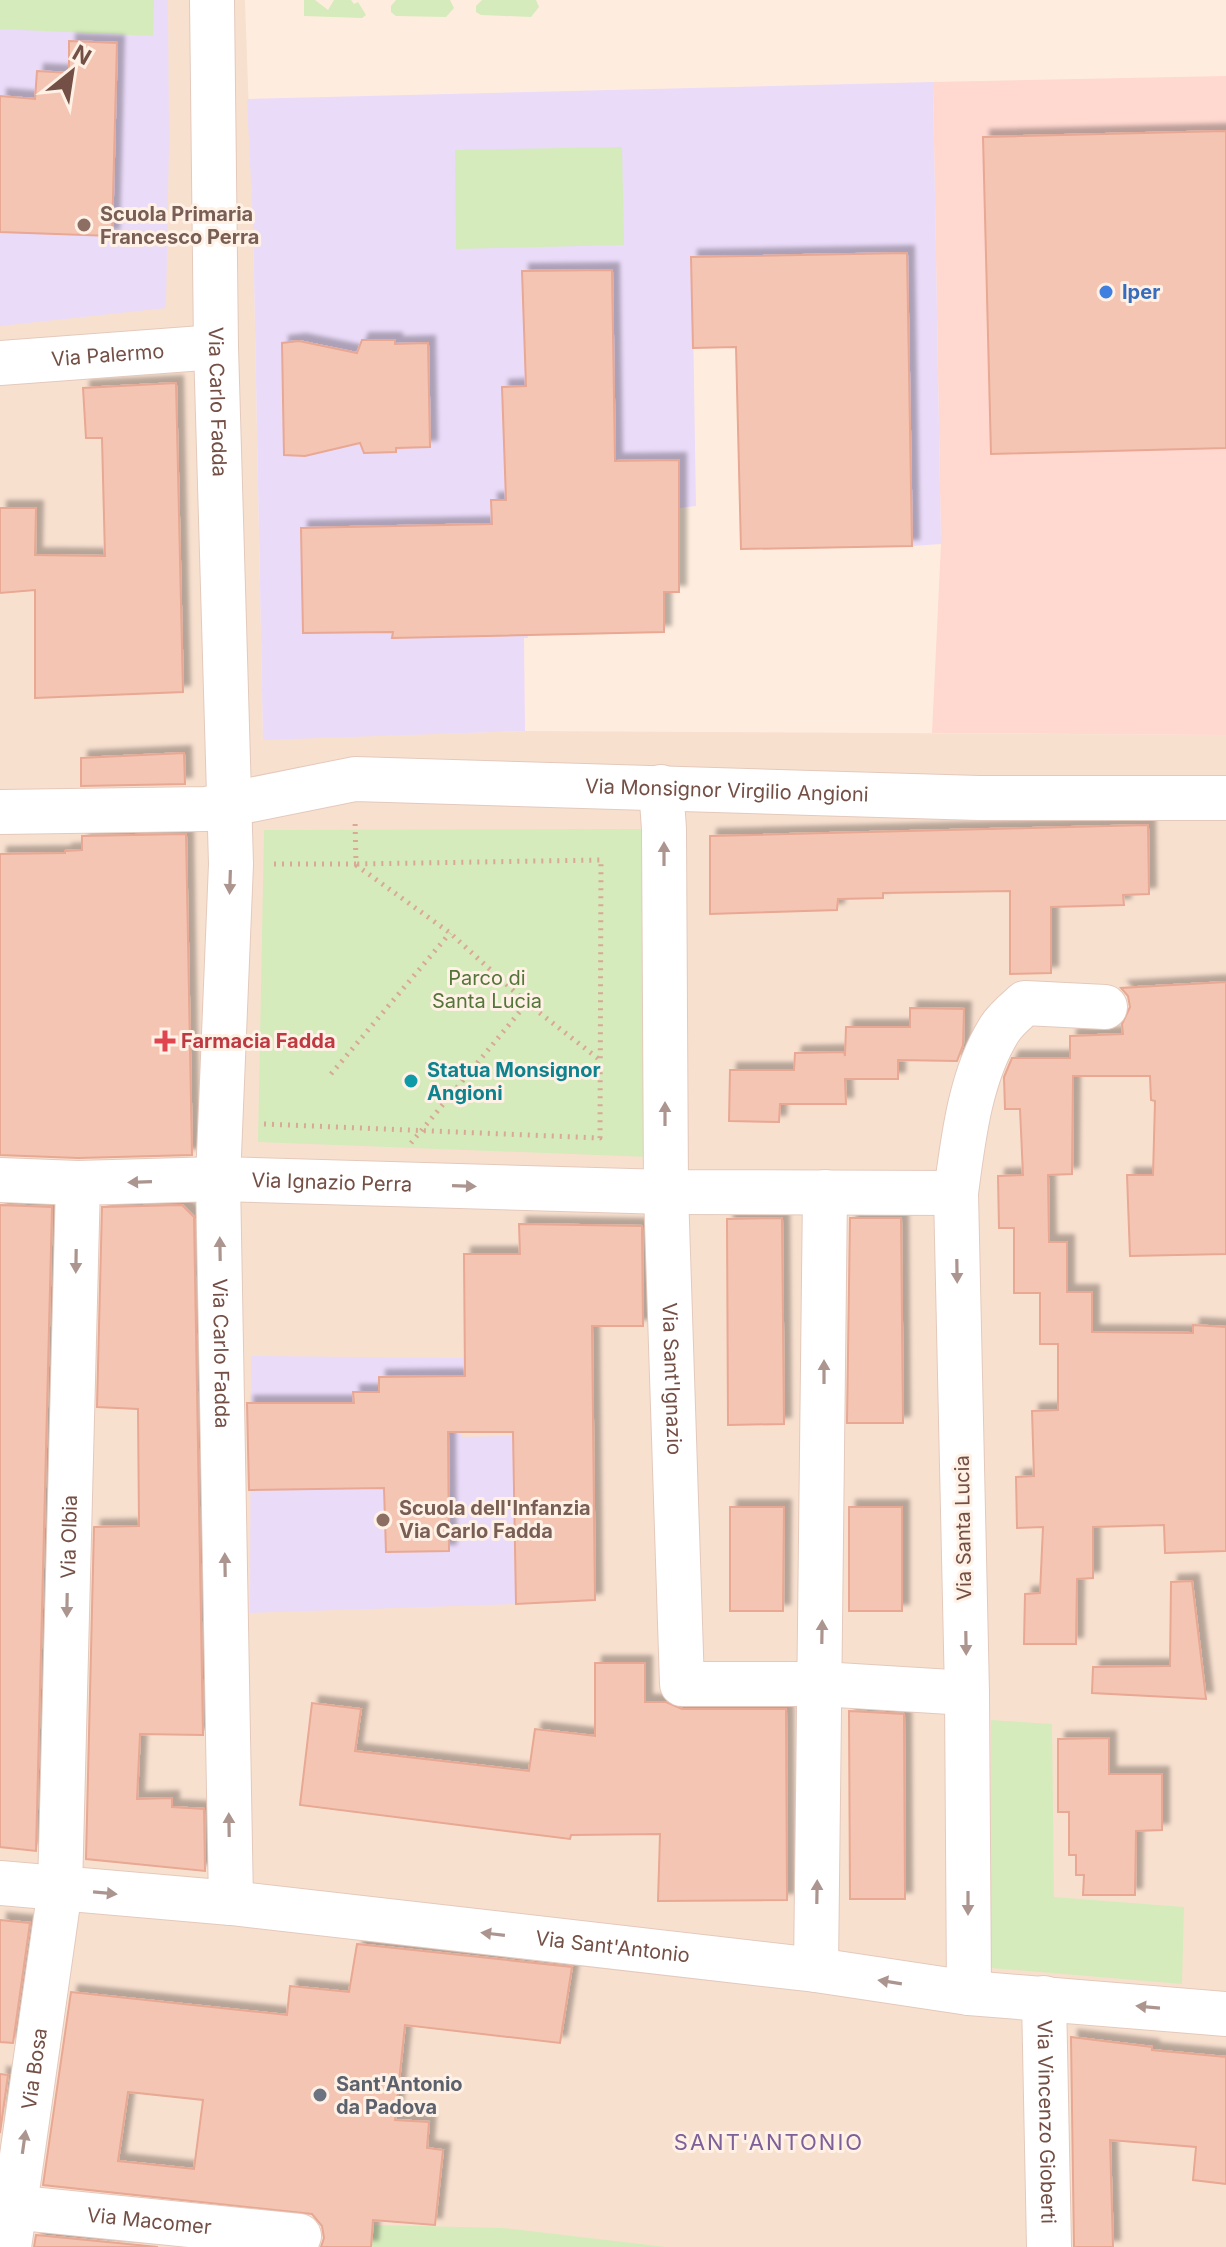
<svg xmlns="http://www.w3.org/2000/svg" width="1226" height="2247" viewBox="0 0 1226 2247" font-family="Inter,sans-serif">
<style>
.residential{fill:#f8e0cf}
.commercial{fill:#ffd8d0}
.education{fill:#eadbf9}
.green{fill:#d5ebbc}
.building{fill:#f5c5b3;stroke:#e8a893;stroke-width:2;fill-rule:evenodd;filter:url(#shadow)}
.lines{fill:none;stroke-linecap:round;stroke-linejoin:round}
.minor-casing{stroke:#e4c9bc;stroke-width:46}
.path{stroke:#d9a897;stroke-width:5;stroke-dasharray:2 6;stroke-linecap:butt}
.minor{stroke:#fff;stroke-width:44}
.oneway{fill:#ac958f}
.education-dot{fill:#8d6e63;stroke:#fff1e5;stroke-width:3}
.shop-dot{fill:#3f7fe0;stroke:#fff1e5;stroke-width:3}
.health-dot{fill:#e0444e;stroke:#fff1e5;stroke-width:3}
.culture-dot{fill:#0f9aa8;stroke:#fff1e5;stroke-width:3}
.worship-dot{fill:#6b7280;stroke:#fff1e5;stroke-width:3}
.labels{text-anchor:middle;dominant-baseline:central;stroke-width:6;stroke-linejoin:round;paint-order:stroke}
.education-label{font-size:20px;font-weight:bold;fill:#785e54;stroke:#fff1e5;text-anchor:start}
.shop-label{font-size:20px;font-weight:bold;fill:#366cbe;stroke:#fff1e5;text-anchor:start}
.street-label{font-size:20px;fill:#744f45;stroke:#fff1e5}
.park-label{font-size:20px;fill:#53753a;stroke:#fff1e5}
.health-label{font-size:20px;font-weight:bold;fill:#be3a42;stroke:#fff1e5;text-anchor:start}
.culture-label{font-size:20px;font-weight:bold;fill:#0d838f;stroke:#fff1e5;text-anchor:start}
.worship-label{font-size:20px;font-weight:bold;fill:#5b616d;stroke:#fff1e5;text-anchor:start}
.neighbourhood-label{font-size:22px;letter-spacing:2px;fill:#7e6099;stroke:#fff1e5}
</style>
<defs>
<filter id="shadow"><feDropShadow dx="7" dy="-7" stdDeviation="2" flood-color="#0004"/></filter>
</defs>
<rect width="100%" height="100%" fill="#feedde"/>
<path class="residential" d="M0,0h245l8,225 10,514 262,-8 701,4v1512h-1226z"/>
<path class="commercial" d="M1226,76v659l-294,-2 9,-189 -8,-462z"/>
<g class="education">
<path d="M0,0h168l1,142 -3,166 -166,18z"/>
<path d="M933,82l8,462 -29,2 -5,-293 -215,4 4,249 -17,2v84h-15v40l-92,2v-12h-44v16h-4l1,93 -262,9 -10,-515 -6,-126z"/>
<path d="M251,1356l214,2 -3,79 51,-1 3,168 -266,9z"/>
</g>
<g class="green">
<path d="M0,0h154l-1,36 -153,-7z"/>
<path d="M304,0h11l13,10 6,-10h17l3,4 4,-2 8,13 -4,3 -58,-2z"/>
<path d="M396,0h54l4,8 -8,9 -50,-1 -5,-4v-6z"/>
<path d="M482,0h54l3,7 -8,10 -50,-2 -5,-3v-6z"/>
<path d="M622,147l2,98 -168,4 -1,-99z"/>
<path d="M649,829v328l-391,-15 6,-312z"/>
<path d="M991,1720l61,4 2,173 130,10 -2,77 -191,-16z"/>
<path d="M374,2225l130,3 162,19h-295z"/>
</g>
<g class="building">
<path d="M69,41l48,2 -5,193 -112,-4v-136l35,3 2,-28 32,2z"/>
<path d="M1226,131v317l-235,6 -8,-317z"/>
<path d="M907,253l5,293 -171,3 -5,-202 -43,1 -2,-91z"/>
<path d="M612,270l3,191 64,-1v132h-15v40l-272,6 1,-6 -90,1 -2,-105 191,-4 -1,-24h15l-4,-113 24,-1 -4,-115z"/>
<path d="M362,340h33v4l33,-1 2,104 -34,1v4l-32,1 -4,-10 -55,13 -21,-1 -2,-112 17,-2 58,12z"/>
<path d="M176,383l7,309 -148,6v-108l-35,3v-85h36l-1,47 70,1 -3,-118h-16l-3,-50z"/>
<path d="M184,753l1,31 -104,2v-28z"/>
<path d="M1148,825l1,69 -26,1 1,10 -73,2v66l-41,1v-83l-127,2v5l-45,1 -1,11 -127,4v-78z"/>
<path d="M186,834l6,321 -114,3 -78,-3v-301l65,-1v-2l17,-1v-14z"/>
<path d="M1226,982v272l-96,2 -3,-81h26l2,-74 -4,-1 -1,-24h-77l-1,98 -24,1 1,67h18v50h25v40l101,1v-8l33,2v224l-61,2 -1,-28 -71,2v51l-16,1 -1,65h-52l1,-50 15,-1 3,-66 -26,1 -1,-51 18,-1 -2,-65 26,-1v-66h-18v-51h-26v-65h-15l-1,-52 25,-1 -3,-66h-15l-1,-32 8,-19h58v-22l53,-2 -1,-10 8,-17 -2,-11 -7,-8z"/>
<path d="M910,1008l54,1 -1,36 -6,16 -59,-1v19h-53l1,25h-66l-1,18 -50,-1 1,-51h64l1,-17 49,-1 1,4 1,-29h64z"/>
<path d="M0,1205l52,2 -16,644 -36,-4z"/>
<path d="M182,1205l12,12 9,518 -63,-1 -3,65 35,-1v9l32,2 1,62 -119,-12 8,-332 45,-1 -1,-117 -41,-2 5,-200z"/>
<path d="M782,1218l2,206 -56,1 -1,-206z"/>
<path d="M850,1218h51l2,205h-56z"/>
<path d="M519,1224l123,2 1,100h-51l3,274 -79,4 -3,-172h-65l1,119 -63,1 -2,-64 -135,2 -2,-87h107l-1,-11h26v-15l86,-1 -1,-122h56z"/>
<path d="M730,1507h54l-1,104h-53z"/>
<rect x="849" y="1507" width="53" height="104"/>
<path d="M1192,1581l14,118 -114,-6 1,-26 77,-1 1,-84z"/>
<path d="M595,1663h50v39h21l16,7h104l1,191 -129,1 2,-67 -89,1 -1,4 -270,-34 12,-102 49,6 -6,42 174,20 6,-42 60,7z"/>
<path d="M849,1711l55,3 1,185h-55z"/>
<path d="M1109,1738v36h53v56l-26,1 -1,64h-52l1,-20h-8v-20h-7v-43h-11v-73z"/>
<path d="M0,1920l30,3 -17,120 -13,-1z"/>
<path d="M357,1944l215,23 -12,76 -155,-18 -10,95 34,2 -2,26 16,2 -8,75 -62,-5 -2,27h-50l3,-9 -2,-12 -10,-12 -269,-29 28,-193 216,23 3,-29 59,6zM128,2092l75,8 -9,69 -76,-8z"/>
<path d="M1071,2037l81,10v3l74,7v127l-33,-4 3,-33 -86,-7 3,107h-39z"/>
<path d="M0,2074l8,1 -8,58z"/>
<path d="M36,2235l122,12h-124z"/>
</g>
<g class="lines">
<defs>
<g id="minor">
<path id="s1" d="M212,0l4,347 15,517 -13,315 13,724"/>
<path id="s2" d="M0,363l216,-16"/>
<path id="s3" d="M661,787l3,42 2,363 16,492h139l146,9"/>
<path id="s4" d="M0,812l206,-3 149,-30 624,19h247"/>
<path id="s5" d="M0,1180l78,3 140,-4 448,13 290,1"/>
<path id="s6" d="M0,1883l231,20 585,67 153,23 257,21"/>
<path d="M816,1970l9,-778"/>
<path d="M969,1993l-2,-300 -11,-500c7,-53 14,-116 43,-163 6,-10 17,-19 26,-27l80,4"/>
<path id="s7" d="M1044,1998l5,249"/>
<path id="s8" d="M0,2206l299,30"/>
<path id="s9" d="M9,2247l51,-358 18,-706"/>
</g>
</defs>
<use href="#minor" class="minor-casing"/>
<g class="path">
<path d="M274,864h82l-1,-44"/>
<path d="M356,865l94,68 77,70 -116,140"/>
<path d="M527,1003l73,57"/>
<path d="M331,1074l119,-141"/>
<path d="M264,1124l336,14 1,-278 -245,4"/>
</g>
<use href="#minor" class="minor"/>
</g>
<defs><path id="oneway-solid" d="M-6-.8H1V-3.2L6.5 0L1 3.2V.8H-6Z" transform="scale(2)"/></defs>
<g class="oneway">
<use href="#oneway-solid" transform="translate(664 854) rotate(-90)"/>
<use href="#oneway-solid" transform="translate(230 882) rotate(92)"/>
<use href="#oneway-solid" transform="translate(665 1114) rotate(-90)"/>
<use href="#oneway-solid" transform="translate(140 1182) rotate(178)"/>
<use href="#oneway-solid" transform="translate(464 1186) rotate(2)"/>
<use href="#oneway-solid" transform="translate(220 1249) rotate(-91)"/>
<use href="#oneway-solid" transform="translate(76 1261) rotate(91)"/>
<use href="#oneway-solid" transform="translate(957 1271) rotate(89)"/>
<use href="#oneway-solid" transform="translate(824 1372) rotate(-90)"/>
<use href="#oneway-solid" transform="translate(225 1565) rotate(-91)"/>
<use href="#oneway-solid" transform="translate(67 1605) rotate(91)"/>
<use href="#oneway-solid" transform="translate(822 1632) rotate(-89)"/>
<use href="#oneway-solid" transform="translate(966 1643) rotate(89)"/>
<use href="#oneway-solid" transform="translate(229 1825) rotate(-91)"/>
<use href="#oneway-solid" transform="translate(817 1892) rotate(-89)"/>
<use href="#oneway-solid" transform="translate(105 1893) rotate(5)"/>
<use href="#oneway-solid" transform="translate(968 1903) rotate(90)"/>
<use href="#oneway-solid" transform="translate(493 1934) rotate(-173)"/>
<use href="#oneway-solid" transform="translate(890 1982) rotate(-171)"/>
<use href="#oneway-solid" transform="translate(1148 2007) rotate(-175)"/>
<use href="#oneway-solid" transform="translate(24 2142) rotate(-82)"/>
</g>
<g class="education-dot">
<circle cx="84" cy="225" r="8"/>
<circle cx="383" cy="1520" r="8"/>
</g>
<circle class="shop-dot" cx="1106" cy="292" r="8"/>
<path class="health-dot" d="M161 1029h8v8h8v8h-8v8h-8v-8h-8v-8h8z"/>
<circle class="culture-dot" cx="411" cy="1081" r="8"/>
<circle class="worship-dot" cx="320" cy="2095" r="8"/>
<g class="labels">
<g class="education-label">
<text x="100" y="214">Scuola Primaria<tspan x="100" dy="23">Francesco Perra</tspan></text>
<text x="399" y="1508">Scuola dell'Infanzia<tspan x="399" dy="23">Via Carlo Fadda</tspan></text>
</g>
<g class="shop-label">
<text x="1122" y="292">Iper</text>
</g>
<g class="street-label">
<text stroke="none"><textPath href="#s2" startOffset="108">Via Palermo</textPath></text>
<text stroke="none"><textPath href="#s1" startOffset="402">Via Carlo Fadda</textPath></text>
<text stroke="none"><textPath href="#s4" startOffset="730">Via Monsignor Virgilio Angioni</textPath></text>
<text stroke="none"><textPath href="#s5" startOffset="332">Via Ignazio Perra</textPath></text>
<text stroke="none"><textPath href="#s1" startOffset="1354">Via Carlo Fadda</textPath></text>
<text stroke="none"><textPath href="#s3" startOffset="592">Via Sant'Ignazio</textPath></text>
<text transform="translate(963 1528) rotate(-91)">Via Santa Lucia</text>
<text stroke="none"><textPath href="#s9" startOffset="714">Via Olbia</textPath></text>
<text stroke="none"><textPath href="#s6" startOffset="616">Via Sant'Antonio</textPath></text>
<text stroke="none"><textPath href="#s9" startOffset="180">Via Bosa</textPath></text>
<text stroke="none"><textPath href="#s7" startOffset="124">Via Vincenzo Gioberti</textPath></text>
<text stroke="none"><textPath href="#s8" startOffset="150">Via Macomer</textPath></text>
</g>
<g class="park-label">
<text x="487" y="978">Parco di<tspan x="487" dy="23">Santa Lucia</tspan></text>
</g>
<g class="health-label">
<text x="181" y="1041">Farmacia Fadda</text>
</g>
<g class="culture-label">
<text x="427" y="1070">Statua Monsignor<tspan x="427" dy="23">Angioni</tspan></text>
</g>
<g class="worship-label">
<text x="336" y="2084">Sant'Antonio<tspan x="336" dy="23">da Padova</tspan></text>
</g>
<g class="neighbourhood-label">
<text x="769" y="2142">SANT'ANTONIO</text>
</g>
</g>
<g transform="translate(72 72) rotate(30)" stroke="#fff1e5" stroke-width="6" paint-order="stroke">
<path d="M0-6L14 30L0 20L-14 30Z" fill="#744f45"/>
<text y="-12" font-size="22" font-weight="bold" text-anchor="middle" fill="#744f45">N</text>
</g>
</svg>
